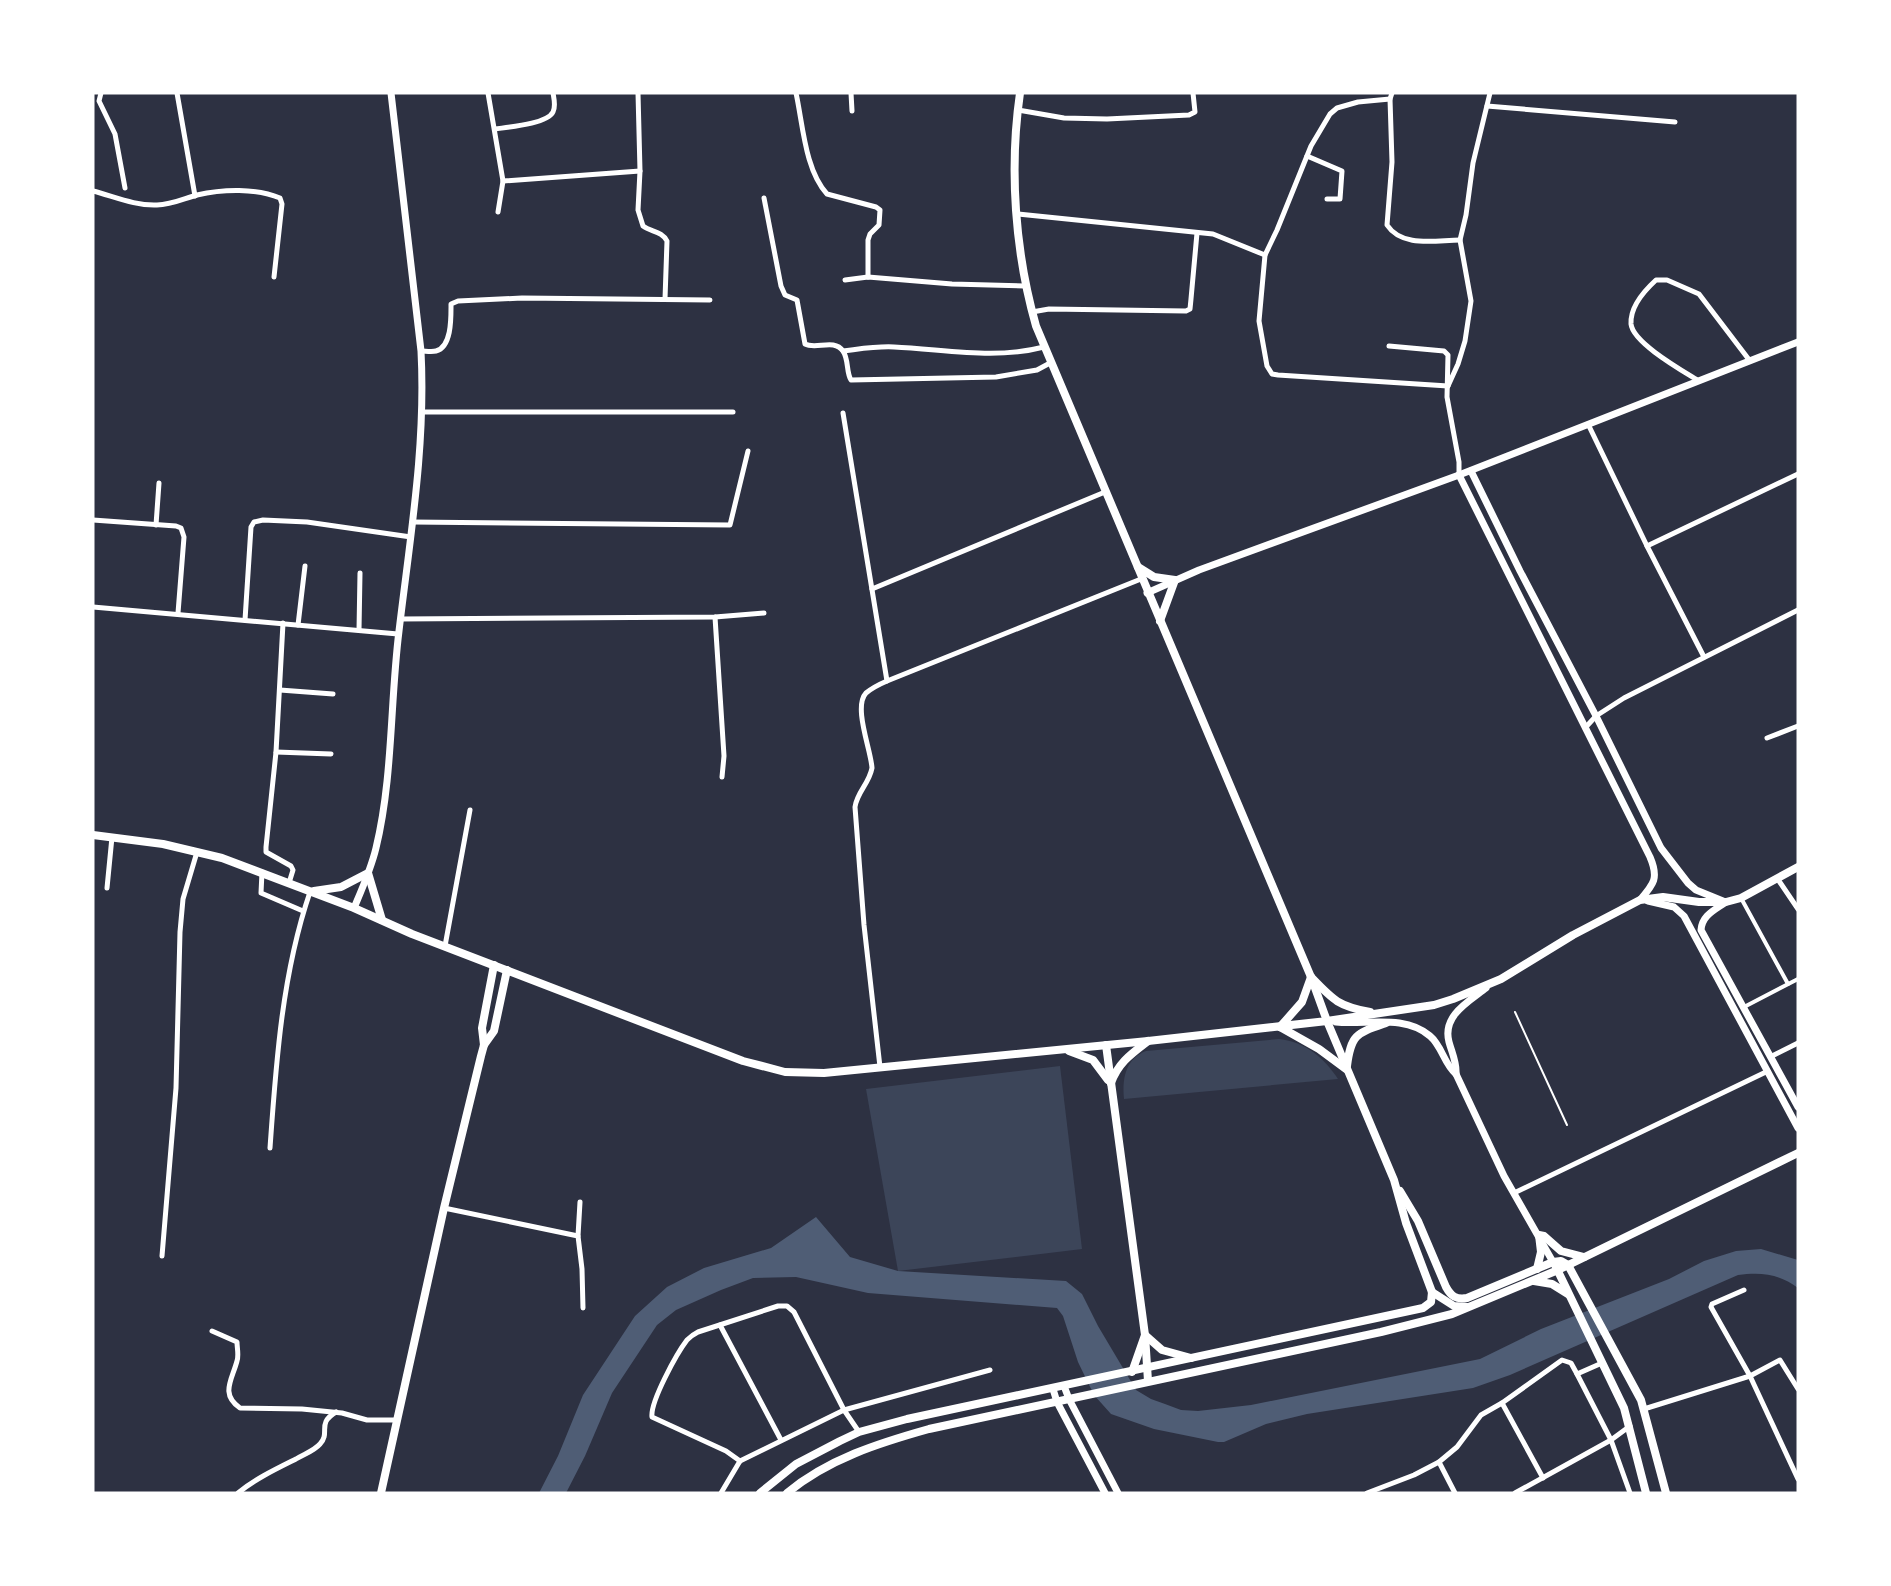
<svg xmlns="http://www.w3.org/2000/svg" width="1891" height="1586" viewBox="0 0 1891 1586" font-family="Figtree,sans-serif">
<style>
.green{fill:#3c4559}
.water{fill:#4f5d75}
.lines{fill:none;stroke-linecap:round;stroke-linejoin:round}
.service{stroke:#fff;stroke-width:2}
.pedestrian{stroke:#fff;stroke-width:4}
.minor{stroke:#fff;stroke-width:5}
.tertiary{stroke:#fff;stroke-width:7}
.secondary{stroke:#fff;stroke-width:8}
.primary{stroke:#fff;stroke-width:8}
</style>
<rect width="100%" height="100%" fill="#2d3142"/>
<g class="green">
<path d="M1279,1039c27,3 45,19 59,40l-214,20c-2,-20 1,-40 22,-48z"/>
<path d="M1060,1066l22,183 -184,22 -32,-182z"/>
</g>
<path class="water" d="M816,1217l34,40 48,14 168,10 16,13 16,32 38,64 15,9 14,5 16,6 17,1 53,-6 229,-46 61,-30 128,-50 35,-18 32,-10 25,-2 37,11v28c-19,-14 -36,-16 -60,-13l-228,100 -37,13 -166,26 -41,10 -42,18h-6l-64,-13 -43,-15 -17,-19 -16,-33 -15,-46 -6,-8 -189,-15 -72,-16 -43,1 -32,12 -45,20 -19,15 -45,68 -27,63 -19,37h-27l19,-37 25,-61 52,-79 32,-29 37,-19 67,-20z"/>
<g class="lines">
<path class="service" d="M1515,1012l52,113"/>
<g class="pedestrian">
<path d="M1741,898l47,86"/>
<path d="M1744,1007l54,-28"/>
</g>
<g class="minor">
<path d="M101,93l-2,8 16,33 10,54"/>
<path d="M177,93l18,103"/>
<path d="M488,93l15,88 -5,31"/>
<path d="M638,93l2,78 -2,39 5,16c8,6 19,5 24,15l-2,58"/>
<path d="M796,93c7,32 9,77 31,101l49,13 4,3 -1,15 -9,9 -2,6v37"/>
<path d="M851,93l1,18"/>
<path d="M1392,93l-2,6 2,63 -5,63c15,23 49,15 73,15"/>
<path d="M1390,99l-32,3 -21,6 -7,6 -19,32 -34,84 -12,25 -6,66 8,45 5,8 6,1 170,11"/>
<path d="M1487,106l188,16"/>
<path d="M1018,110l46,8 43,1 82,-4 6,-3 -2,-19"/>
<path d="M495,129c14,-2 52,-5 58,-17 3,-6 1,-13 0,-19"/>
<path d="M1307,156l35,15 -2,28h-13"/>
<path d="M503,181l137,-10"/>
<path d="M93,191c20,5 42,15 64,14 14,0 26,-6 40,-10 26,-6 59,-7 83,3l2,6 -8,73"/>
<path d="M764,198l17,88 4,9 12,5 8,44c11,6 29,-6 38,7 6,9 3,21 8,29l145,-3 41,-7 13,-7"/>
<path d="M1018,214l195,20 52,21"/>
<path d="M845,280l23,-3 84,7 73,2"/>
<path d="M1032,312l17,-3 137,2 4,-2 1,-10 6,-66"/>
<path d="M1389,346l55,5 4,4 -1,42 12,65v13"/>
<path d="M421,351c4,0 11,1 15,0 16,-4 15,-34 15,-47l7,-3 64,-3 188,2"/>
<path d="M843,351c17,-2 34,-5 51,-4 50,2 100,13 150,0"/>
<path d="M1699,381c-16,-10 -66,-38 -68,-57 -1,-17 13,-33 25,-44h11l32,14 51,67"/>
<path d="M1448,386l10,-22 7,-23 6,-40 -11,-61 6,-25 7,-52 17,-70"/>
<path d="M422,412h311"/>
<path d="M843,413l44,268"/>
<path d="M1588,424l59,122 57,111"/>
<path d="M93,520l83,6 5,2 3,9 -6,76"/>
<path d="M412,522l318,3 18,-74"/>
<path d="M156,525l3,-42"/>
<path d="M1647,546l151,-72"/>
<path d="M872,589l233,-97"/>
<path d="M93,607l305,27"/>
<path d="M715,617l9,139 -2,21"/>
<path d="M400,619l315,-2 49,-4"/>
<path d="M245,620l6,-93 3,-5 9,-2 44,2 104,15"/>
<path d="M283,623l-7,129 -10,95v5l25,14 2,4 -4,13"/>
<path d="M298,625l7,-59"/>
<path d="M359,630l1,-57"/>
<path d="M280,690l53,4"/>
<path d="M1585,728l11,-12 28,-18 174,-88"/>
<path d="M1767,738l31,-12"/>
<path d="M276,752l55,2"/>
<path d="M262,872l-1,21 42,18"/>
<path d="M1777,878l21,31"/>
<path d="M107,888l5,-51"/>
<path d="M445,946l25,-136"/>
<path d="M1770,1057l28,-14"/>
<path d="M880,1067l-16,-142 -9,-118c2,-15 14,-23 17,-39 -1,-18 -19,-61 -6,-75 6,-5 14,-9 21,-12l254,-102"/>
<path d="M270,1148c6,-85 12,-174 40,-256"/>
<path d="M1514,1193l254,-122"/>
<path d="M444,1208l134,28 4,33 1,39"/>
<path d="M578,1236l2,-34"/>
<path d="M162,1256l14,-168 4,-156 3,-33 14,-47"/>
<path d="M1744,1290l-32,14 -1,3 39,69 48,103"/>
<path d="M720,1325l61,115"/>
<path d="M212,1331l25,11c0,6 2,13 0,19 -5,19 -17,33 3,47l62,1 40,4 25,7h30"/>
<path d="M1577,1374l25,-11"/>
<path d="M1502,1403l41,75"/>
<path d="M1644,1409l106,-33 30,-16 18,29"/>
<path d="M740,1461l-14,-10 -74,-34c-2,-15 25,-64 35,-77 3,-3 7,-6 11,-8l80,-26h9l7,6 50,98 15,22"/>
<path d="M1439,1462l16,31"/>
<path d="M238,1493c17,-14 38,-24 58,-34 8,-5 18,-8 24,-15 11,-12 -4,-20 16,-32"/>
<path d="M721,1493l19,-32 104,-51 146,-40"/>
<path d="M1367,1493l47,-18 25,-13 18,-15 24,-32 21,-12 60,-43 9,3 6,11 34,66 19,53"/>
<path d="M1515,1493l96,-53 19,-14"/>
</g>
<g class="tertiary">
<path d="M1471,471l49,100 76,145 65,132 27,35 8,7 27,11"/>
<path d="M1459,475l191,382c9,21 4,27 -10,43"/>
<path d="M1147,593l52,-23 260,-95 339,-133"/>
<path d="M1648,901l26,6 10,9 114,212"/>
<path d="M1726,902c-11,8 -24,13 -25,28l97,177"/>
<path d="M354,908c8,-19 17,-39 22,-60 17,-70 14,-145 23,-217 11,-93 27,-186 22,-280l-30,-258"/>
<path d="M1486,988c-18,14 -44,28 -37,54 3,11 8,21 7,32l48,102 49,86"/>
<path d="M1336,1022c30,3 69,-8 94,14 12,10 14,28 26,38"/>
<path d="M1064,1386l5,13 49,94"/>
<path d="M1053,1389l4,13 48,91"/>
</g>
<g class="secondary">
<path d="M1138,567l16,10 21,3 -15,41"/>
<path d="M93,835l70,9 59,14 132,50 58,26 331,127 42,11 39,1 324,-32 179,-20 -16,-44 -275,-651c-21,-74 -27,-157 -16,-233"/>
<path d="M314,891l27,-4 27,-14 14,47"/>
<path d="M1280,1027l22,-25 9,-25"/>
<path d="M484,1045l10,-14 13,-61"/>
<path d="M1106,1045l39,290 3,46"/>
<path d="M1069,1051l24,9 15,20"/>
<path d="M1111,1083c7,-20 20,-29 37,-42"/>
<path d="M381,1493l63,-285 37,-152 3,-11 -2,-17 12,-63"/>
</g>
<g class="primary">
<path d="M1311,977c22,23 27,29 59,35"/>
<path d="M1280,1027l39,22 27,20"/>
<path d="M1347,1066c4,-32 10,-33 39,-43"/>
<path d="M1400,1191l18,30 28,66c5,9 10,13 21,11l86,-36 8,-1 7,4 73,135 25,93"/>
<path d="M1555,1265l69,143 22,85"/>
<path d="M1537,1269l4,-17 -2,-17 5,1 17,15 23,6"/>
<path d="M1534,1281l18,3 16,10"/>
<path d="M1432,1292l22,14 13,1"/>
<path d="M1132,1372l13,-37 17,15 29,8"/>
<path d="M760,1493l36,-29 44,-23 19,-9 48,-13 516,-111 8,-6 1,-10 -26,-69 -12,-43 -67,-159 107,-16 19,-6 48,-20 72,-44 67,-35 23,-3 36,5h27l15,-4 57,-31"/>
<path d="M787,1493c41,-34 92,-50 142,-64l452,-97 71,-18 106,-44 240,-117"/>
</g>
</g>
<rect width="1891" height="1586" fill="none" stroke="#ffffff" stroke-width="189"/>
</svg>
